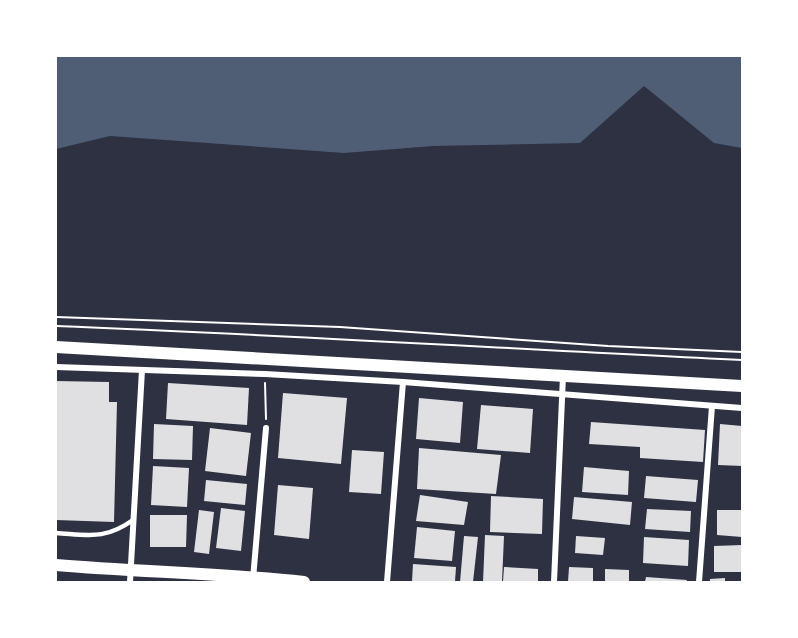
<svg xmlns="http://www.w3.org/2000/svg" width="798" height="638" viewBox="0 0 798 638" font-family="Helvetica,sans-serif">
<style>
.water{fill:#4f5d75}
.building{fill:#e0e0e3}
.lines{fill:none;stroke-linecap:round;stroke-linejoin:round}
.path{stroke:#fff;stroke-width:2}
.service{stroke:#fff;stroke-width:4.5}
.minor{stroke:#fff;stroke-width:6}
.secondary{stroke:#fff;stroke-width:12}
</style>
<rect width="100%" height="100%" fill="#2d3142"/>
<path class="water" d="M56,56h686v92l-28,-5 -70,-57 -64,57 -147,3 -89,7 -234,-17 -54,13z"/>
<g class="building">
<path d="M56,381l53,1v20h8l-3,120 -58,-2z"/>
<path d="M168,383l81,5 -2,37 -81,-6z"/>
<path d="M283,393l64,5 -6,66 -63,-6z"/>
<path d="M419,398l44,4 -3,41 -44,-4z"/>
<path d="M481,405l52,4 -3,44 -53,-4z"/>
<path d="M591,422l114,8 -2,32 -63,-4v-11l-51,-3z"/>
<path d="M154,424l39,2 -1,34 -39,-1z"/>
<path d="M720,424l22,2v40l-24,-1z"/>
<path d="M210,428l41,5 -5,43 -41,-5z"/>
<path d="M419,448l82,7 -5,39 -79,-5z"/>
<path d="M352,450l32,2 -3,42 -32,-2z"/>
<path d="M153,466l36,2 -2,39 -36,-2z"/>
<path d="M584,467l45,4 -1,24 -46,-3z"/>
<path d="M646,476l52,4 -2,22 -52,-4z"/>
<path d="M206,480l41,4 -2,21 -41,-4z"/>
<path d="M278,485l35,3 -4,51 -35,-4z"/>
<path d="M420,495l48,7 -4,23 -48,-4z"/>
<path d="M491,496l52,3 -1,35 -52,-2z"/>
<path d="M574,497l58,5 -2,23 -58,-6z"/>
<path d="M221,508l24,3 -4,40 -25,-3z"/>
<path d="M647,509l44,2 -1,21 -45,-3z"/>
<path d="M199,510l15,2 -5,42 -15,-2z"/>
<path d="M717,510h25v27l-25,-2z"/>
<path d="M150,515h37l-1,32h-36z"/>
<path d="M417,527l38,4 -3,30 -38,-3z"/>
<path d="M485,535l19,1 -2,46h-19z"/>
<path d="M464,536l14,1 -5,45h-13z"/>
<path d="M576,536l29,2 -2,17 -28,-2z"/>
<path d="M644,537l45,3 -1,26 -45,-3z"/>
<path d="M742,545v27h-28v-26z"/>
<path d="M413,564l43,3 -1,15 -43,-1z"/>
<path d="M504,567l34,2v13h-35z"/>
<path d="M569,567l24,1v14h-25z"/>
<path d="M605,569l24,1v12h-24z"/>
<path d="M646,577l41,3 -1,2h-41z"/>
<path d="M725,578v4h-15v-3z"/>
</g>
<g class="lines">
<g class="path">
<path d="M56,317l284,10 268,19 134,6"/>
<path d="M56,326c229,9 457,23 686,34"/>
<path d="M265,383l1,36"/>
</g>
<path class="service" d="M56,533c33,2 49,7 77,-13"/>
<g class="minor">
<path d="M56,367l209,7 138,8 339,26"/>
<path d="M253,579l13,-151"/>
<path d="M130,582l12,-212"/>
<path d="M387,582l16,-200"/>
<path d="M554,582l9,-206"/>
<path d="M699,582l13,-176"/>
</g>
<g class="secondary">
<path d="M56,347l686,39"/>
<path d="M56,565c82,7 165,8 248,17"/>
</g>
</g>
<rect width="798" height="638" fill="none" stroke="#ffffff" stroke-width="114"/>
</svg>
